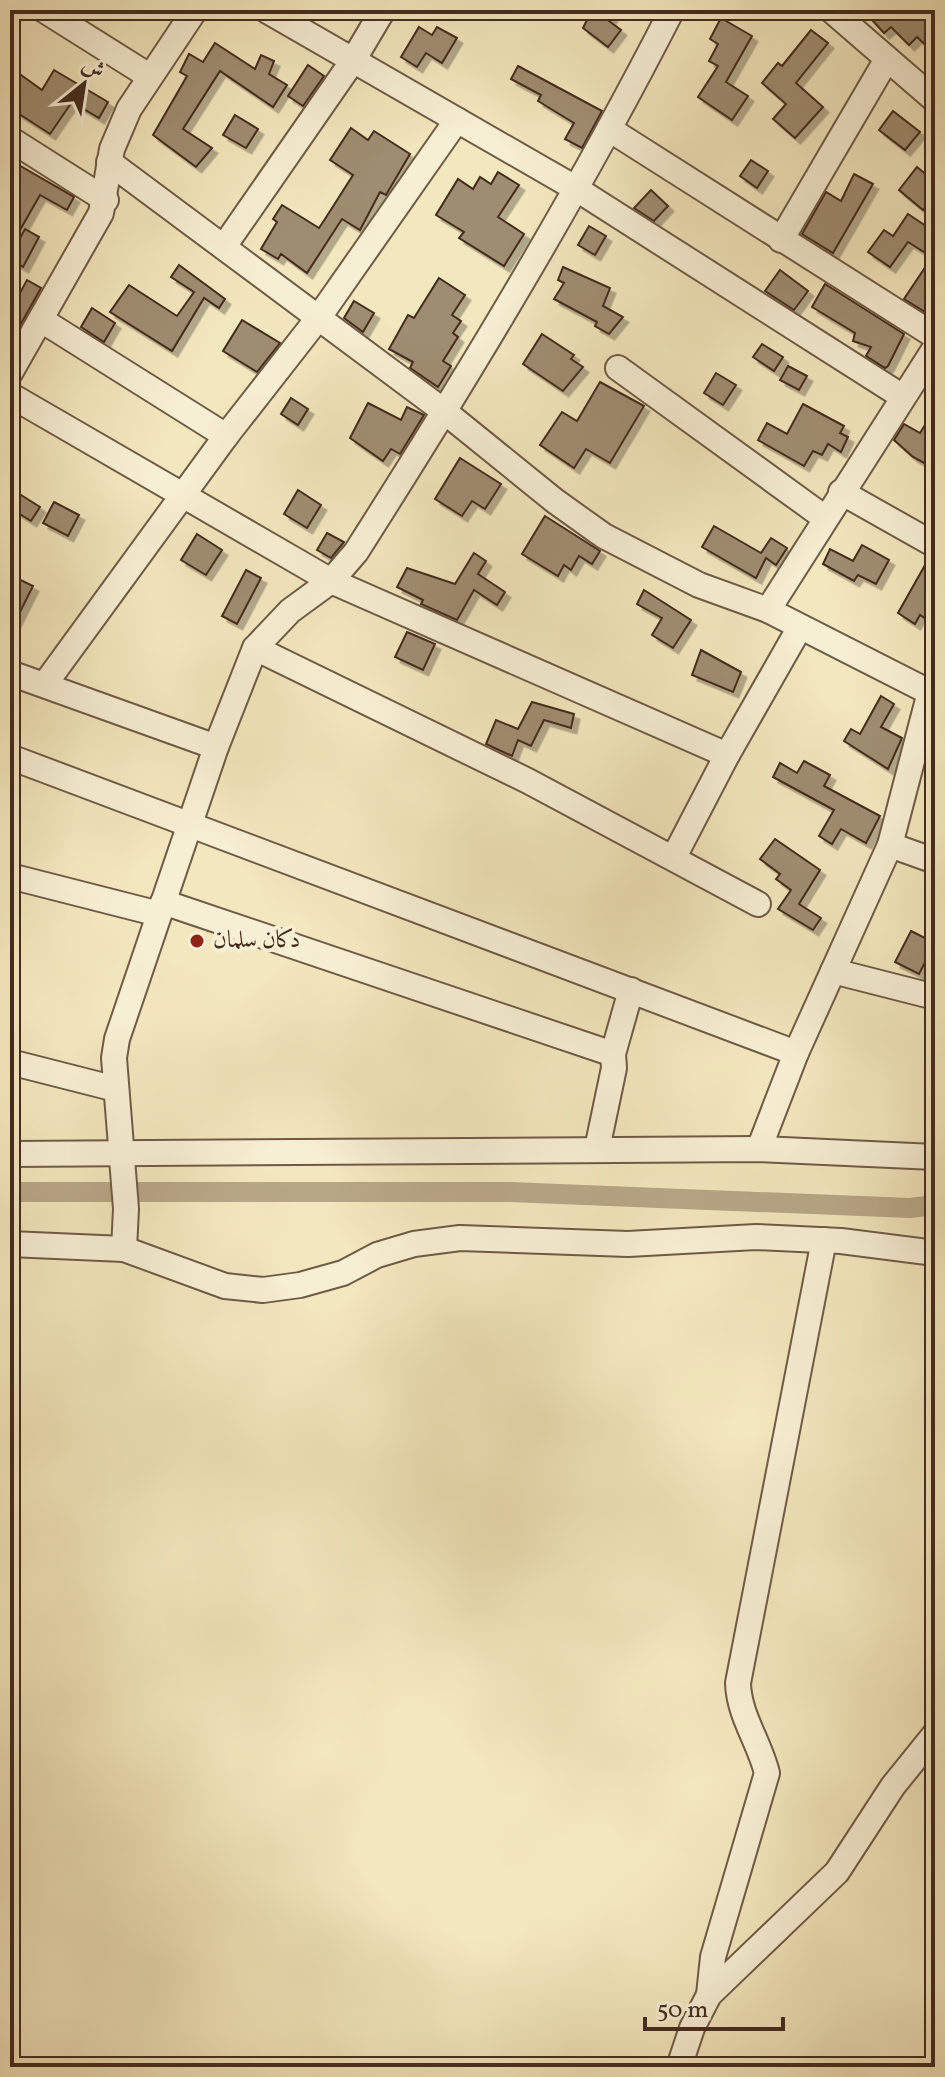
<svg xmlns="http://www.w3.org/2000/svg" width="945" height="2077" viewBox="0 0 945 2077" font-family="Vollkorn,Amiri,serif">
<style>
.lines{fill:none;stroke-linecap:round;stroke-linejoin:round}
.canal{stroke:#b8a787;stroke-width:20}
.building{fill:#9f8d71;stroke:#442b1f;stroke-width:2;filter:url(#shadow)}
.minor-casing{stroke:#705a46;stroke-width:28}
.minor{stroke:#f7efd4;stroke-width:24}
.poi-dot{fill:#8f2418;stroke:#f7efd4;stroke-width:3}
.labels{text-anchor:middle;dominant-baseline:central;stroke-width:8;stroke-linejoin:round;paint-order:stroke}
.poi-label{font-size:24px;fill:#442b1f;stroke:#f7efd4;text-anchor:start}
</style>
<defs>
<filter id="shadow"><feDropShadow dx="5.5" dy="5.5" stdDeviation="0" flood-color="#0004"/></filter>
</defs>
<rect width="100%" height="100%" fill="#f3e7bd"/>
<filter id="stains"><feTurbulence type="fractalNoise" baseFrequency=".0025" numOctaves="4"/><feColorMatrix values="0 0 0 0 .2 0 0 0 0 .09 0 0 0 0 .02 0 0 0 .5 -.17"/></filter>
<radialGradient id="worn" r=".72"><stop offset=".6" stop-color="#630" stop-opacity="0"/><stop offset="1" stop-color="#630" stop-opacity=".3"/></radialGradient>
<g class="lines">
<path class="canal" d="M10,1192h500l400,16 25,-3"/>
</g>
<g class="building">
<path d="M592,10h23l-6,11 12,9 -13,17 -25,-19z"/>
<path d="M863,10h29l7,7 6,-7h20l10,9v35l-18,-17 -8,8 -18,-18 -7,6z"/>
<path d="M721,18l31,18 -26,46 22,14 -16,24 -34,-23 20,-31 -9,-5 9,-17 -8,-5z"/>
<path d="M419,27l13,8 5,-8 20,11 -15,25 -16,-10 -9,14 -16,-10z"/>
<path d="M811,30l17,13 -32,40 27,24 -28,31 -22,-19 13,-15 -24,-21 16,-20 4,3z"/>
<path d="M215,43l40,26 6,-14 13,6 -5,13 18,11 -14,22 -53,-36 -37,58 29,19 -16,19 -43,-32 34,-59 -7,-4 9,-18 14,8z"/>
<path d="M308,65l16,11 -21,30 -15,-10z"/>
<path d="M518,66l84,45 -20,37 -17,-9 9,-16 -36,-22 3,-6 -30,-16z"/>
<path d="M10,67l32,23 12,-20 54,32 -9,16 -27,-16 -22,32 -40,-26z"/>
<path d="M893,111l27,21 -15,18 -26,-20z"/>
<path d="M235,115l23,14 -12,19 -23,-13z"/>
<path d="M351,128l17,12 6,-9 36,23 -24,41 -6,-3 -20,38 -18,-11 -35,54 -26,-19 -3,5 -17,-10 16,-27 -4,-3 9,-14 37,23 6,-9 28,-44 -23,-15z"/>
<path d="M10,160l64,37 -7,13 -27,-15 -20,35 -10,-6z"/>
<path d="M751,160l17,11 -11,17 -17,-12z"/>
<path d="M917,167l18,15v12l-12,16 -24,-20z"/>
<path d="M498,172l21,13 -21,32 26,17 -20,32 -45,-28 5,-6 -28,-17 22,-36 15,10 7,-12 11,7z"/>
<path d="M854,174l19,10 -40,69 -31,-19 24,-42 15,9z"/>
<path d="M651,190l17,16 -14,15 -20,-13z"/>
<path d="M908,214l27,18v86l-31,-19 28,-42 -24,-15 -18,25 -22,-15 16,-22 9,6z"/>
<path d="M589,226l17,10 -11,19 -17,-10z"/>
<path d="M25,229l14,8 -16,30 -13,-7v-4z"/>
<path d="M179,265l46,34 -6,9 -15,-10 -32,53 -62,-39 19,-27 48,31 17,-24 -23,-15z"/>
<path d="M563,267l47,21 -7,18 20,11 -14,17 -14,-8 2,-4 -43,-23 10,-16 -6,-3z"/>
<path d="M780,270l28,21 -14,19 -29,-19z"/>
<path d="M439,278l26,17 -13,20 9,6 -8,12 5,4 -15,24 8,5 -13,21 -28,-19 3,-6 -24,-13 19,-34 6,3z"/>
<path d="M27,280l14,8 -23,41 -8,-4v-14z"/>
<path d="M825,284l79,50 -16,32 -3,2 -19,-12 5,-9 -18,-6 2,-8 -43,-26z"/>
<path d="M354,301l20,12 -11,19 -19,-14z"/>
<path d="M92,308l23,15 -11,19 -23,-15z"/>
<path d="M242,320l38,23 -23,29 -34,-21z"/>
<path d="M542,334l32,21 -3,4 12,8 -20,24 -40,-27z"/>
<path d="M762,344l21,13 -9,14 -21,-14z"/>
<path d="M788,366l19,10 -8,14 -19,-10z"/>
<path d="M716,373l20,12 -13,20 -19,-12z"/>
<path d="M600,382l44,24 -34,57 -24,-14 -12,19 -34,-23 22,-33 15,9z"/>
<path d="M291,398l17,11 -10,16 -17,-11z"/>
<path d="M368,403l33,17 6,-13 17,8 -24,39 -9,-5 -8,12 -33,-23z"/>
<path d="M803,404l41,22 -4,7 8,4 -7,15 -13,-8 -6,11 -9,-4 -9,15 -46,-26 9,-17 20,11z"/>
<path d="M935,409v60l-22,-12 -19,-17 10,-16 16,9z"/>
<path d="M460,458l41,26 -16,25 -13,-8 -10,15 -27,-17z"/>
<path d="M10,488l30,19 -9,14 -21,-13z"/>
<path d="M298,490l23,15 -14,23 -23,-14z"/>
<path d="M54,502l25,13 -11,21 -25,-13z"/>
<path d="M545,516l55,35 -8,13 -13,-8 -8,14 -7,-5 -6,11 -36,-22z"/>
<path d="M714,526l47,27 10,-15 16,10 -11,17 -10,-7 -10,20 -54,-31z"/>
<path d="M327,533l17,9 -13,16 -14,-8z"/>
<path d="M197,534l25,16 -16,25 -25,-15z"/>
<path d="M862,545l27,15 -13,24 -18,-9 -4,6 -31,-17 7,-15 23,12z"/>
<path d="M474,553l12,8 -8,13 27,18 -8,13 -23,-15 -17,30 -36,-16 2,-4 -26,-13 10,-19 48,16z"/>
<path d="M929,558l6,2v65l-15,-10 -5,9 -17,-11z"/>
<path d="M246,570l15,8 -24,46 -15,-8z"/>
<path d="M10,575l23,11 -23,46z"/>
<path d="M644,590l47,30 -18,28 -21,-13 10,-17 -25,-14z"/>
<path d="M407,632l28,12 -12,26 -28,-13z"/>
<path d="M701,650l40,22 -8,20 -41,-17z"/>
<path d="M881,696l13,8 -13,23 21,11 -14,31 -44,-28 7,-12 9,5z"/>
<path d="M532,702l42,12 -3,14 -27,-8 -13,26 -13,-6 -6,16 -26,-12 10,-24 22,9z"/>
<path d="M804,761l26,14 -6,11 56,30 -14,27 -25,-14 -9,15 -13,-8 15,-26 -61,-33 7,-14 17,10z"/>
<path d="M775,839l45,31 -21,34 22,14 -8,12 -35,-21 13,-19 -15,-11 4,-5 -20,-15z"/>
<path d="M911,931l24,12 -16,31 -24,-12z"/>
</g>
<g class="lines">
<defs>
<g id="minor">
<path d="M44,10l105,66"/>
<path d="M266,10l309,178 328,209"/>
<path d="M831,10l104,90"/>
<path d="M609,129l326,207"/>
<path d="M10,139l96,61"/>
<path d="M109,162l336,250 110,89 49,35 95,49 69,25 167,85"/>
<path d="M781,240l106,-181"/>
<path d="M225,245l129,-186 29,-49"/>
<path d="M43,321l183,115"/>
<path d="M618,368l207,150"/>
<path d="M10,373l91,-160 11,-64 17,-40 66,-99"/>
<path d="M10,395l321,186 396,174"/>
<path d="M841,492l94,53"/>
<path d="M768,610l167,-262"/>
<path d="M255,648l273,133 230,123"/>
<path d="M10,673l206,74"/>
<path d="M45,684l181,-248 93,-119 138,-197"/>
<path d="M10,757l786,296"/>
<path d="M890,845l45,16"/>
<path d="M674,857l53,-102 73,-128"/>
<path d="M10,876l149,38"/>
<path d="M163,902l450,152"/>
<path d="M833,971l102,26"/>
<path d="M10,1062l106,27"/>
<path d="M597,1149l17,-81 -1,-14 18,-64"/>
<path d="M759,1149l37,-96 94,-208 40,-153 5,-9"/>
<path d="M10,1154l749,-5 176,8"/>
<path d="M10,1244l114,5 2,-40 -12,-151 3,-19 99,-292 39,-99 35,-37 41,-30 25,-29c112,-176 221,-356 316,-542"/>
<path d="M124,1249l101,37 38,4 37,-5 43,-12 34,-18 37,-11 46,-6 168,6 128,-7 85,4 94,12"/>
<path d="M709,1995l4,-38 54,-184c-8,-32 -28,-57 -29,-90l86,-443"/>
<path d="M679,2067l13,-39 17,-33 128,-123 56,-86 42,-52"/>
</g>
</defs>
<use href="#minor" class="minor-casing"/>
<use href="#minor" class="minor"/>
</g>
<circle class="poi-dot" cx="197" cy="941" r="8"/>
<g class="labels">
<g class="poi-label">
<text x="213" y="941">دكان سلمان</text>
</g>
</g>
<rect width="945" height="2077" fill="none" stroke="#f3e7bd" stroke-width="40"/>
<rect x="12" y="12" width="921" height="2053" fill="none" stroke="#442b1f" stroke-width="4"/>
<rect x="20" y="20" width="905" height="2037" fill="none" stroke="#442b1f" stroke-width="2"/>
<g transform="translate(84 84) rotate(30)" stroke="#f7efd4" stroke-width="6" paint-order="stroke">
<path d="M0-6L14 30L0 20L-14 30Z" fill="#442b1f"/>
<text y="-12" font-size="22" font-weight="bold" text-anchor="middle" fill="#442b1f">ش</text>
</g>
<path d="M645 2017v12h138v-12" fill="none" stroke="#442b1f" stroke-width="4"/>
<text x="657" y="2017" font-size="24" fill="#442b1f" stroke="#f7efd4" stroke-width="6" paint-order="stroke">50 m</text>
<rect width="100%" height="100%" filter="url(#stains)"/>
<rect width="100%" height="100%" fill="url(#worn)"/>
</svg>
